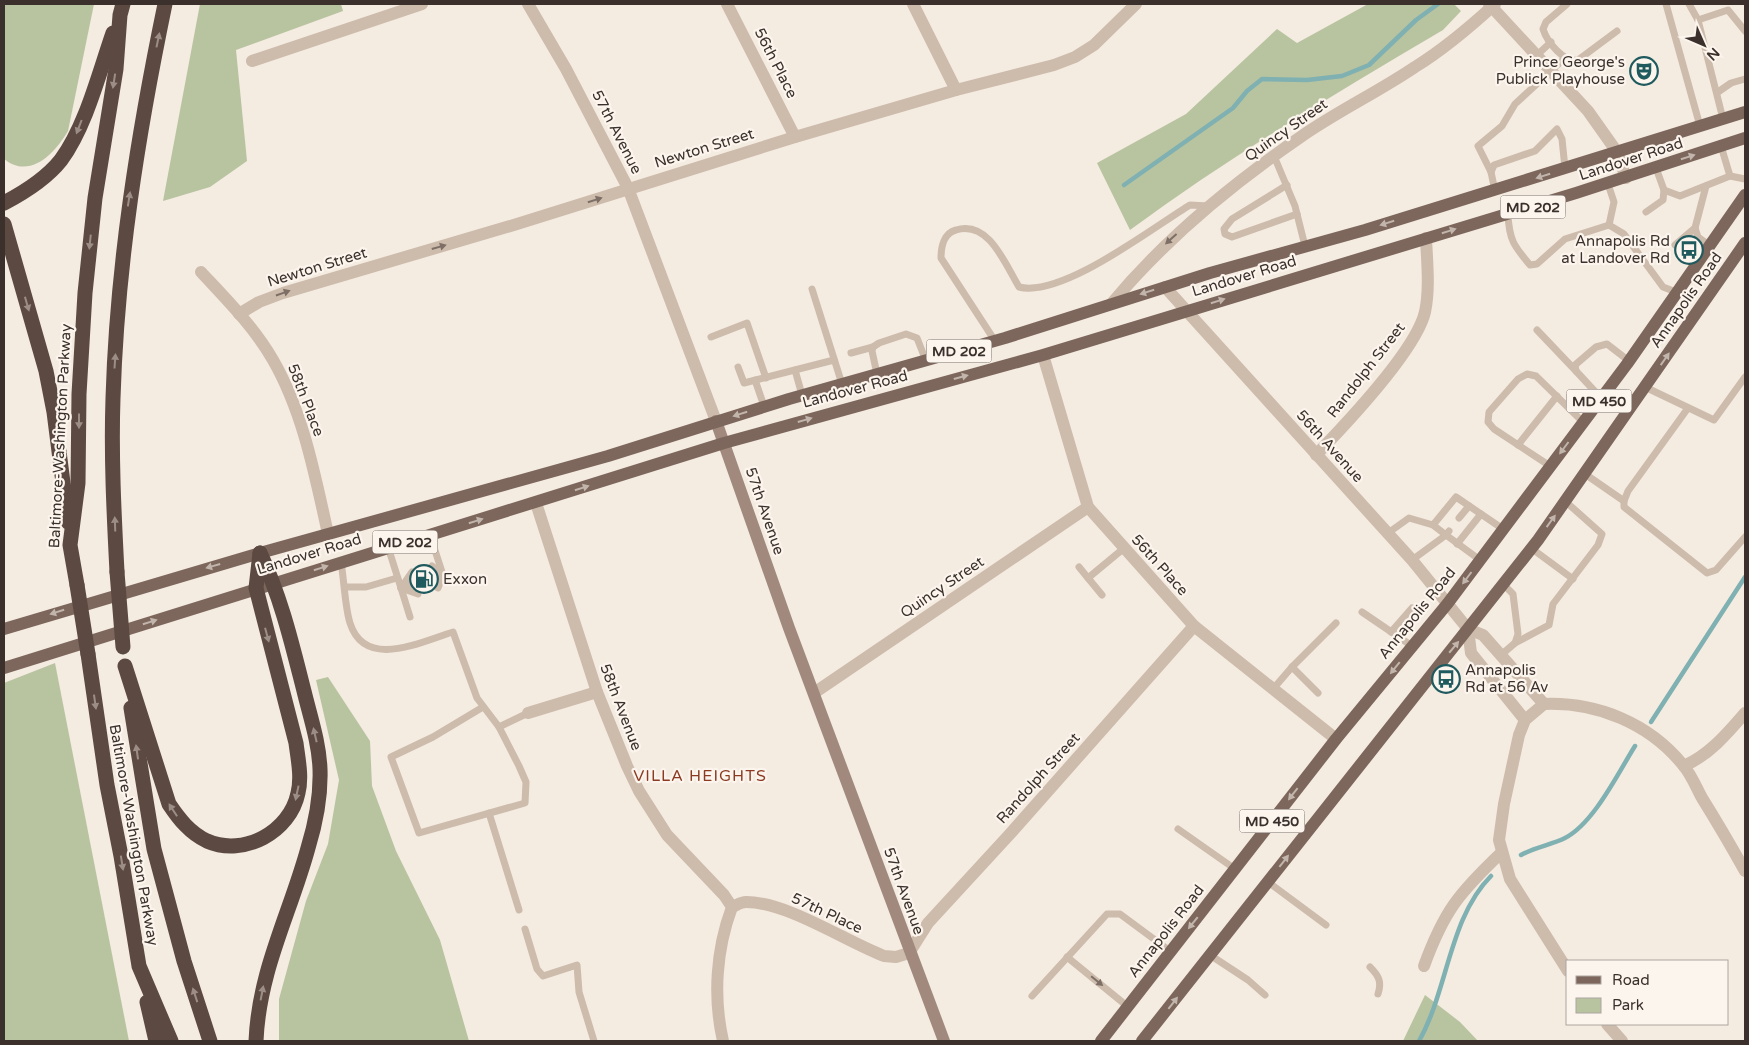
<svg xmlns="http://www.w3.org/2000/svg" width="1749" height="1045" viewBox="0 0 1749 1045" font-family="'Varela Round',sans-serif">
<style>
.green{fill:#b8c4a0}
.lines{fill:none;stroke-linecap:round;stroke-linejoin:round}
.stream{stroke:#7fb0b2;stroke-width:4.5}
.lane{stroke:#cdbbac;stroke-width:7}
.street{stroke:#cdbbac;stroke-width:12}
.secondary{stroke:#a18a7d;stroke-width:12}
.primary{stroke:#7d675c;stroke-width:12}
.highway{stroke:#5c4a42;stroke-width:15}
.highway-bridge{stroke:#5c4a42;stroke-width:15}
.oneway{fill:#9c8e87}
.oneway2{fill:#c2b5ac}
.oneway3{fill:#7d6f65}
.labels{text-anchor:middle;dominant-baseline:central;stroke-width:4.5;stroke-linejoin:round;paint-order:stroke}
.shield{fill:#fbf5ee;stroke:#756b66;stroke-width:1}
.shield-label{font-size:14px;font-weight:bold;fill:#3b302b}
.poi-label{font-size:15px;fill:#3b302b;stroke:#fbf5ee;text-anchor:end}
.street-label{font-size:15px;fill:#3b302b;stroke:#fbf5ee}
.neighbourhood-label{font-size:16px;letter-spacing:1px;fill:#8c3b22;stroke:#fbf5ee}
</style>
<rect width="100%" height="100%" fill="#f4ebe1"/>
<g class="green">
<path d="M4,4h90l-26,127c-13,22 -38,49 -64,28z"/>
<path d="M200,4h141l2,7 -107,39 11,111 -37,26 -47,14z"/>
<path d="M1368,4h86l7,7 -18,19c-107,63 -212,126 -313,200l-33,-67 89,-49 91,-85 20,14z"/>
<path d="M55,663l74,378h-125v-358z"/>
<path d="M328,677l42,64 2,45 24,65 44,89 29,101h-190v-42l27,-98 22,-57 11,-64 -23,-100z"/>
<path d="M1425,995l35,27 18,19h-75z"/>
</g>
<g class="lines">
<g class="stream">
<path d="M1124,185l109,-77 14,-17 15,-12 45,1 35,-4 27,-11 47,-45 22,-16"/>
<path d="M1651,722l94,-145"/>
<path d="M1521,855c14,-8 30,-10 44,-17 29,-15 53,-65 70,-92"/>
<path d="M1419,1041c29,-51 30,-123 72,-165"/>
</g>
<g class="lane">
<path d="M1567,4l-21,18 -3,7c4,13 21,34 35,31l39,-29"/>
<path d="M1666,4l34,122"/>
<path d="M1689,4l9,16 25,99"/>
<path d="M1698,20l30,-10 17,21"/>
<path d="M1536,56l15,-14"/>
<path d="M1718,92l13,-9 14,-4"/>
<path d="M1721,146l9,30"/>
<path d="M1274,156l21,50 10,40"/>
<path d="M1656,168l8,22 16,6 50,-20 15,3"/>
<path d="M1491,172l-13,-26 24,-20 13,-22 50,-46"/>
<path d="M1608,184l6,18 -5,23"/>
<path d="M1287,185l-55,34 -8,10 1,5 7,3 65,-23"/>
<path d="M1706,186l-11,42 3,9 11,8"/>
<path d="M1495,191l-4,-19 3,-7 41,-14 22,-22 5,10 3,29"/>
<path d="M1646,212l17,-12 1,-10"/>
<path d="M1508,214c1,26 6,32 22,51l7,-1 28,-25 44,-14 15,9 39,53 13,5"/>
<path d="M1675,245l20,-17"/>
<path d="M812,289l30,95"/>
<path d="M1537,330l39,41"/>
<path d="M711,337l36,-14 19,55"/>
<path d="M995,341l-54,-83c0,-11 3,-25 15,-28 33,-10 49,34 63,57 43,11 133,-59 171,-82l18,1"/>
<path d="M851,353l22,-6"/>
<path d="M738,367l6,16 90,-23"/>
<path d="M795,370l7,25"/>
<path d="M877,374l-5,-23 1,-4 6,-4 27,-9 11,4 9,23"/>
<path d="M755,380l9,26"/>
<path d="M1645,387l69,33 31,-43"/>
<path d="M1601,398l-25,-27 -1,-6 21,-18 11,-3 22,17"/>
<path d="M1688,408l-60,83 -4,10v6l83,66 9,-3 29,-33"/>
<path d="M1518,445l39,-49"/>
<path d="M1550,466l-56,-37 -6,-7 1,-10 29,-33 9,-5 9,2 47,46"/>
<path d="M1585,474l39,27"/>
<path d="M1459,518l10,-12"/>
<path d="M1449,531l-3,4 34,25"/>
<path d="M1388,533l21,-15 24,7 23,-28 47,32"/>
<path d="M430,535l13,40 -8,3"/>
<path d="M1457,544l24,-30"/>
<path d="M388,547l13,41 15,-4"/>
<path d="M1531,548l42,31"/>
<path d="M1412,560l34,-25 -13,-10"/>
<path d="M341,562c3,17 4,46 9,61 15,47 70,19 103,9l24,66 22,29 20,39 7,16 -1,21 -106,30 -28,-76 42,-20 50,-30"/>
<path d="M432,566l11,9 -5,13"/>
<path d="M1079,567l9,11"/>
<path d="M345,587h21l31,-9"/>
<path d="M401,588l9,29"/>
<path d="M401,588l11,-16"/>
<path d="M401,588l17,6"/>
<path d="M1102,595l-14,-17 35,-29"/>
<path d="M1362,612l50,34"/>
<path d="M1391,632l21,-24"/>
<path d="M1515,643l34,-18 4,-21 45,-59 4,-11 -37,-33"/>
<path d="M1501,655l14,-12 3,-9 -5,-40 -10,-10"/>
<path d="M1292,667l44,-44"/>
<path d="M1273,689l19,-22 26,26"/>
<path d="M499,727l29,-14"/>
<path d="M489,813l30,97"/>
<path d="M1178,829l57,40"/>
<path d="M1268,882l58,43"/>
<path d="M525,929l12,40 6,7 34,-11 2,27 15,49"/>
<path d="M1210,955l38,25 17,15"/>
<path d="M1067,957l60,49"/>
<path d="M1370,967c9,9 12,15 8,27"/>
<path d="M1032,996l75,-82h13l50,37"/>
</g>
<g class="street">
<path d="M528,4l38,65 62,119 88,233"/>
<path d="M727,4l68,133"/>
<path d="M913,4l43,86"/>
<path d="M1489,4l99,107 29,41 9,26"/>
<path d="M252,61l170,-57"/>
<path d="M201,272c26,28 53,55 72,88 30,52 42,115 55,174"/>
<path d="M1165,287l247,273 56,69 15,6 61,69c53,-2 105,19 139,61 8,9 13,22 19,33 15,24 29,48 43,73"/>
<path d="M1112,303c54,-65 120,-119 190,-167 36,-25 76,-44 113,-69 29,-18 55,-40 80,-63"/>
<path d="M239,314l20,-12 24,-9 234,-69 278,-87 161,-47 98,-25 21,-8 19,-12 42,-41"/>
<path d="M1043,355l45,152 106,119 142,113"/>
<path d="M1316,455c29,-30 100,-105 109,-143 5,-24 2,-50 1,-74"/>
<path d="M536,503l61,189 30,74 12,25 28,44 57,60 8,12c-16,43 -19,90 -9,134"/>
<path d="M1468,629l3,24 54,67"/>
<path d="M814,693l274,-186"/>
<path d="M1544,704l-19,16 -6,15 -15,69 -5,36 11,39 58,92"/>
<path d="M528,713l69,-21"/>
<path d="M1684,766c25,-11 43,-32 61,-53"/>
<path d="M732,907c5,-2 9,-5 14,-5 41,0 99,39 138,54l12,1 13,-4 19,-30 81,-88 185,-209"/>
<path d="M1424,966c20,-55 35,-73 77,-113"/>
<path d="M1607,1024l15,17"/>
</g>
<path class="secondary" d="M716,421l73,207 155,413"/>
<g class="primary">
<path d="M4,629l256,-76 348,-97 181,-57 216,-61 205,-65 155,-43 380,-118"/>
<path d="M4,668l720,-225 319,-88 533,-162 169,-55"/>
<path d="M1101,1041l235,-302 112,-136 179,-239 118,-169"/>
<path d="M1142,1041l396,-501 207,-297"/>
</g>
<g class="highway">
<path d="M4,203c21,-11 42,-24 57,-43 25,-34 38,-87 52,-127"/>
<path d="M4,224l42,147 8,41 14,110"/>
<path d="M117,572c-3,-58 -6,-116 -4,-174 4,-133 25,-264 52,-394"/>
<path d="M77,585l-7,-40 8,-62 1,-89 6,-101 10,-95 21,-129 4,-54 3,-11"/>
<path d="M88,654l19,131 14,71 18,110 32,75"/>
<path d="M125,666l44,138c10,15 21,29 38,37 37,16 83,-9 91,-48 4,-16 0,-34 -2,-50l-40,-155 4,-35"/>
<path d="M131,708l23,141 30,112 26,80"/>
<path d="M147,1002l9,39"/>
<path d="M256,1041c3,-71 34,-127 52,-193 8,-26 13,-52 12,-79 -1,-27 -10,-53 -16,-78 -12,-47 -23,-94 -44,-138"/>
</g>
<g class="highway-bridge">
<path d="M117,572l6,75"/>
<path d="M77,585l11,69"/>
</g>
</g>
<defs><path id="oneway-solid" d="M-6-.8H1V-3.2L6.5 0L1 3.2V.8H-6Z" transform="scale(1.25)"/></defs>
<g class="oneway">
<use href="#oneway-solid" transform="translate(158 40) rotate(-78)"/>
<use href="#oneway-solid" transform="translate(114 81) rotate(99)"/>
<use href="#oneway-solid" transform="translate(79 127) rotate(111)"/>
<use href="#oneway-solid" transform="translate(129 199) rotate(-81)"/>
<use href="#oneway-solid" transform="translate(90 242) rotate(96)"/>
<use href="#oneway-solid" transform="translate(27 304) rotate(74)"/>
<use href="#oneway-solid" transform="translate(115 361) rotate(-86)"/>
<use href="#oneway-solid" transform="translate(79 421) rotate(90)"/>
<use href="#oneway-solid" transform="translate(115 524) rotate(-92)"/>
<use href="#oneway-solid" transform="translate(267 635) rotate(75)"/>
<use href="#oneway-solid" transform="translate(95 702) rotate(82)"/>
<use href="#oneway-solid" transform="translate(315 735) rotate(-103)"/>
<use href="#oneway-solid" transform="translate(137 752) rotate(-98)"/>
<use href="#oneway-solid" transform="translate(297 793) rotate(102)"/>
<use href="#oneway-solid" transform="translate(173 810) rotate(-123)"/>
<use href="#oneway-solid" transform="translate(122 863) rotate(81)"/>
<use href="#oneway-solid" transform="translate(262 993) rotate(-79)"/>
<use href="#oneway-solid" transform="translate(195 995) rotate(-108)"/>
</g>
<g class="oneway2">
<use href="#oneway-solid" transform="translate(1688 157) rotate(-18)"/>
<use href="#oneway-solid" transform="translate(1543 176) rotate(162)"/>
<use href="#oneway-solid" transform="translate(1387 223) rotate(163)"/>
<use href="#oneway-solid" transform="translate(1449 231) rotate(-17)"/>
<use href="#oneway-solid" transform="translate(1147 292) rotate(163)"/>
<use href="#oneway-solid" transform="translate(1218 301) rotate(-17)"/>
<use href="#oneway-solid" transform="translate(1665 359) rotate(-55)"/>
<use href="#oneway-solid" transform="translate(961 377) rotate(-15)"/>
<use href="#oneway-solid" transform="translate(740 414) rotate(163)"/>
<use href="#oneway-solid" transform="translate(805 420) rotate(-16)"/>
<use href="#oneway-solid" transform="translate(1564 448) rotate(127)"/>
<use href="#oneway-solid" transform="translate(582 488) rotate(-18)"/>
<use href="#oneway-solid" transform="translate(476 521) rotate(-17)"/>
<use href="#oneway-solid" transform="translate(1551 521) rotate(-54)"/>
<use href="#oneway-solid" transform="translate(213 566) rotate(164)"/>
<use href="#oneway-solid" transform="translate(321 568) rotate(-17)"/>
<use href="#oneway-solid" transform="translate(1467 578) rotate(127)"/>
<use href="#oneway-solid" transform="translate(57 612) rotate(163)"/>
<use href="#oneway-solid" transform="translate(150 622) rotate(-18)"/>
<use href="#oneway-solid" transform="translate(1454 647) rotate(-50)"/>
<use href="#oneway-solid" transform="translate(1395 668) rotate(129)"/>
<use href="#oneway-solid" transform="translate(1293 794) rotate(128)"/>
<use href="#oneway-solid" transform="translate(1284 861) rotate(-52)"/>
<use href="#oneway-solid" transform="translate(1193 923) rotate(129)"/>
<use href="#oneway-solid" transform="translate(1173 1003) rotate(-52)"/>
</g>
<g class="oneway3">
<use href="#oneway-solid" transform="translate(595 200) rotate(-18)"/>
<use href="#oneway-solid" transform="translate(1171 239) rotate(138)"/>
<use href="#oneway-solid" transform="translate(439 247) rotate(-16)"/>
<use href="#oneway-solid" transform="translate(283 293) rotate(-19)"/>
<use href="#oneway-solid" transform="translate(1097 981) rotate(39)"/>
</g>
<defs>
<symbol id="theatre-ring" viewBox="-11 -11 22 22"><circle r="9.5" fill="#fbf5ee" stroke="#1f5a5e" stroke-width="1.5"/><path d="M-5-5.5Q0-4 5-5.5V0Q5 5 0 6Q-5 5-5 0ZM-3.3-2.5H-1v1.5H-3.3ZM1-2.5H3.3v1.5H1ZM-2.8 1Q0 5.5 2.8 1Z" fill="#1f5a5e"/></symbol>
<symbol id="bus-ring" viewBox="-11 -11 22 22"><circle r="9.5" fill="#fbf5ee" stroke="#1f5a5e" stroke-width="1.5"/><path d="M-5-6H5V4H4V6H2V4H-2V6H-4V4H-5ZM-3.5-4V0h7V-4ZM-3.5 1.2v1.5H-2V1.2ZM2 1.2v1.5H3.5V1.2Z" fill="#1f5a5e"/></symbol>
<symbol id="fuel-ring" viewBox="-11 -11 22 22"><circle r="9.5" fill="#fbf5ee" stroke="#1f5a5e" stroke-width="1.5"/><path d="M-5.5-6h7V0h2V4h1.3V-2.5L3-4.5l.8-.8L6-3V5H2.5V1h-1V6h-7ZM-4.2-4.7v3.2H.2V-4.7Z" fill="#1f5a5e"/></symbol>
</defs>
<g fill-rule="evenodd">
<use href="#theatre-ring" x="1628" y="55" width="32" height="32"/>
<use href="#bus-ring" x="1673" y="234" width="32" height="32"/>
<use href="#fuel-ring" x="408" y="563" width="32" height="32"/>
<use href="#bus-ring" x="1430" y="663" width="32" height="32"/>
</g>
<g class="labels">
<g class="shield">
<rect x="1500.5" y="195.5" width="65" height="23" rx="4"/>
<rect x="926.5" y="339.5" width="65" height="23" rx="4"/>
<rect x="1566.5" y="389.5" width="65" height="23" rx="4"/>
<rect x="372.5" y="530.5" width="65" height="23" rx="4"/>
<rect x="1239.5" y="809.5" width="65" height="23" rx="4"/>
</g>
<g class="shield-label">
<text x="1533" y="207">MD 202</text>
<text x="959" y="351">MD 202</text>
<text x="1599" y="401">MD 450</text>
<text x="405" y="542">MD 202</text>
<text x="1272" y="821">MD 450</text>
</g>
<g class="poi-label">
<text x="1625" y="62">Prince George's<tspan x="1625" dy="17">Publick Playhouse</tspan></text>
<text x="1670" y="241">Annapolis Rd<tspan x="1670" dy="17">at Landover Rd</tspan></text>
<text x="443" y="579" text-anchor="start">Exxon</text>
<text x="1465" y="670" text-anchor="start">Annapolis<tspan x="1465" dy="17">Rd at 56 Av</tspan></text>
</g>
<g class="street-label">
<text transform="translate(776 63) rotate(63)">56th Place</text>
<text transform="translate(1286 130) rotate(-35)">Quincy Street</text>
<text transform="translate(617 132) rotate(63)">57th Avenue</text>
<text transform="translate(704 148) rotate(-17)">Newton Street</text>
<text transform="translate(1631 159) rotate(-18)">Landover Road</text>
<text transform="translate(317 267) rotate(-17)">Newton Street</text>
<text transform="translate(1244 276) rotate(-17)">Landover Road</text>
<text transform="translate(1686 300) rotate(-55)">Annapolis Road</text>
<text transform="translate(1366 370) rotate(-52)">Randolph Street</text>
<text transform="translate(855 389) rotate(-15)">Landover Road</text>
<text transform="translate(306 400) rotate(69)">58th Place</text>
<text transform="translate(60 436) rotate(-87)">Baltimore-Washington Parkway</text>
<text transform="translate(1330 446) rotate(48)">56th Avenue</text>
<text transform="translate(765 511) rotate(71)">57th Avenue</text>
<text transform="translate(309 554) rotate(-17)">Landover Road</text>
<text transform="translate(1160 565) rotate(48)">56th Place</text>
<text transform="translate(942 587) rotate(-34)">Quincy Street</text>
<text transform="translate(1417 613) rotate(-51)">Annapolis Road</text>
<text transform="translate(621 707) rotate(69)">58th Avenue</text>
<text transform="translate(1038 778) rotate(-48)">Randolph Street</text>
<text transform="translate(134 835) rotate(80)">Baltimore-Washington Parkway</text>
<text transform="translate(904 891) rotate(70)">57th Avenue</text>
<text transform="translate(827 913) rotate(25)">57th Place</text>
<text transform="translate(1166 931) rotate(-52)">Annapolis Road</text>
</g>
<g class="neighbourhood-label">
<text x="700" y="776">VILLA HEIGHTS</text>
</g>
</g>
<rect width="1749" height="1045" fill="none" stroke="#3b302b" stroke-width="10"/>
<rect x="1566" y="960" width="162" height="65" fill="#fbf5ee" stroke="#aea6a0"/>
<rect x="1576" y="976" width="25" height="8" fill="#7d675c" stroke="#aea6a0"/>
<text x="1612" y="985" font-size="15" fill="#3b302b">Road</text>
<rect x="1576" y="998" width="25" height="15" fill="#b8c4a0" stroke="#aea6a0"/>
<text x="1612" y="1010" font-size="15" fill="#3b302b">Park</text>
<g transform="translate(1704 45) rotate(135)" stroke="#fbf5ee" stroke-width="4" paint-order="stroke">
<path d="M0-4L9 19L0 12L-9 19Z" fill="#3b302b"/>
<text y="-8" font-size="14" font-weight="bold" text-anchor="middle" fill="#3b302b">N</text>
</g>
</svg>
